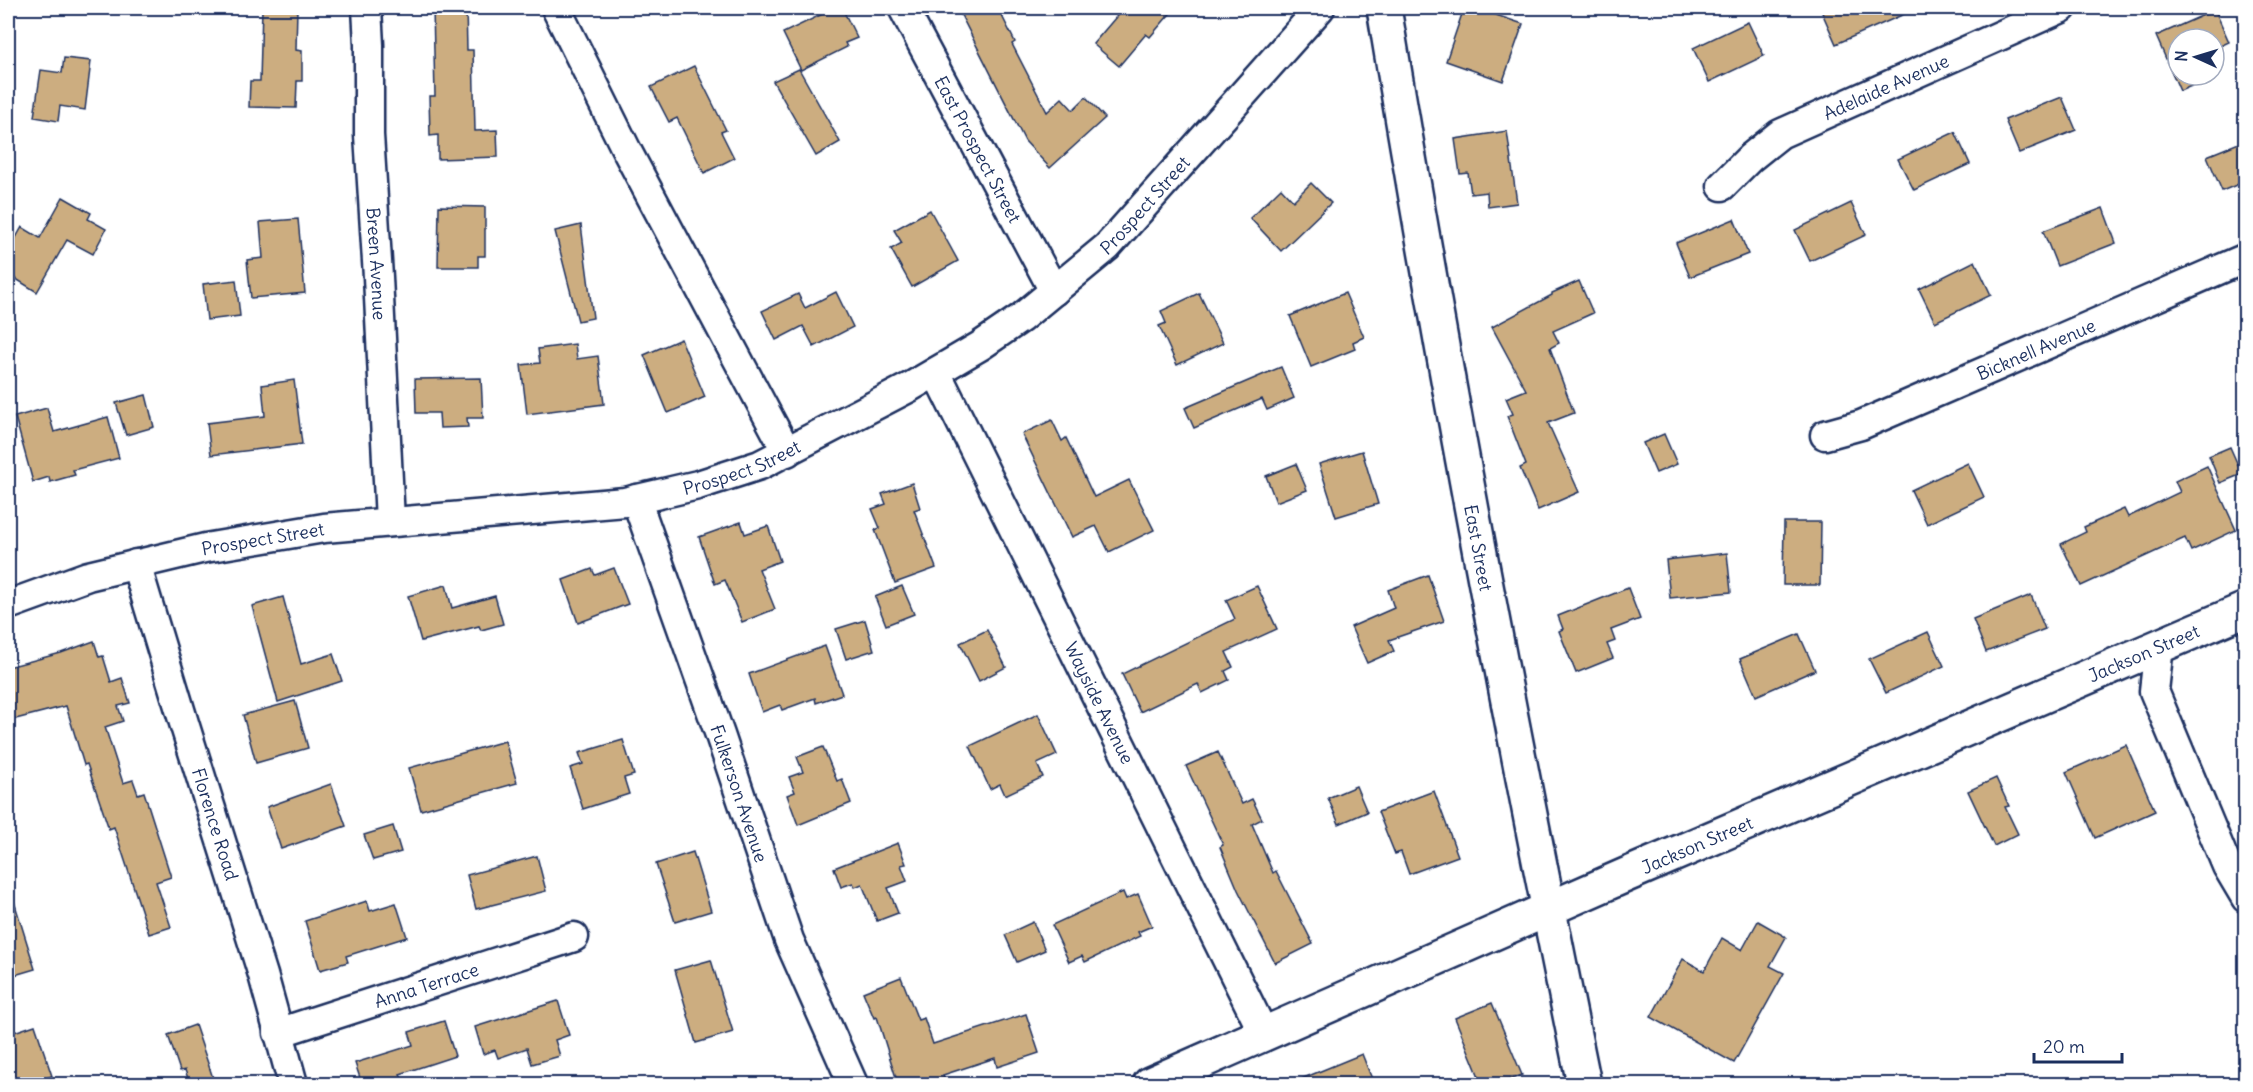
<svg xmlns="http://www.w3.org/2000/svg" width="2253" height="1092" viewBox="0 0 2253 1092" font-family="Delius,sans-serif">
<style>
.building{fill:#ccad80;stroke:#1b2f5e;stroke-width:1.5}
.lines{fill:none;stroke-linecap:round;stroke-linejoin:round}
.street-casing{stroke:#1b2f5e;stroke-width:33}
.secondary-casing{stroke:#1b2f5e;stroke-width:38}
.street{stroke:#fff;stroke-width:28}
.secondary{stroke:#fff;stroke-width:33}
.labels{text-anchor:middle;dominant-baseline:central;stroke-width:5;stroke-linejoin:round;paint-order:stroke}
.street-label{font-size:18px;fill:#1b2f5e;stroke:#fff}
</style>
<rect width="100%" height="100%" fill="#fff"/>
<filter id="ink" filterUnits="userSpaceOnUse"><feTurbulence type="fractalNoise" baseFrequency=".0167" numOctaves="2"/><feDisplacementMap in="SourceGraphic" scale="12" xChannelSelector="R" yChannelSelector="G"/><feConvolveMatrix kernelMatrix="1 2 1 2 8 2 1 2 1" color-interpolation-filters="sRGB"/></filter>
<g filter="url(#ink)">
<g class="building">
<path d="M262,8l35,1 -1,41 6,1v30h-5l-1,27 -47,-1 1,-26h10z"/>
<path d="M433,8h33l1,42h6l2,81 22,-1 1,27 -60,2v-24l-8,1 -1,-40h6z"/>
<path d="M835,8h7l15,30 -12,5 2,4 -46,23 -18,-37z"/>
<path d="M976,8h22l17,34 -3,2 35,68 15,-14 11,12 13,-13 19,21 -55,50 -25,-27 -64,-126z"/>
<path d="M1119,8h56l-25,29 -4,-3 -27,32 -26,-22 29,-34z"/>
<path d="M1464,8h11l48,16 -20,57 -57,-20z"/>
<path d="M1820,8h98l-82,36z"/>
<path d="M2215,10l14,32 -15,7v-10h-36v36h36v-5l2,5 -36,16 -24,-55z"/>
<path d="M1748,22l16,34 -55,26 -16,-34z"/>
<path d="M64,58l27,3 -6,49 -25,-4 -2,15 -24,-4 7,-47 21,3z"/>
<path d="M694,66l32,64 -5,2 13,26 -30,15 -27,-55 -8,4 -18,-35z"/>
<path d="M799,69l41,73 -24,14 -43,-75z"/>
<path d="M2062,97l14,33 -57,23 -14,-33z"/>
<path d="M1507,131l10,72 -29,4 -1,-15 -16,2 -3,-21 -8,1 -5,-35z"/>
<path d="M1955,132l15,32 -56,26 -16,-31z"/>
<path d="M2246,140v41l-24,10 -15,-35z"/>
<path d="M1311,183l20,20 -50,48 -31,-33 31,-30 12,13z"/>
<path d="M63,197l28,16 -3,6 18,10 -13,25 -26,-14 -30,52 -29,-18v-22l14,-25 18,11z"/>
<path d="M1851,203l15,32 -56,26 -15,-31z"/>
<path d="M439,206l46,1v49h-7v11h-40z"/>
<path d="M2103,208l13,35 -59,23 -14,-35z"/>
<path d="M930,210l28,51 -46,26 -21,-38 11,-6 -8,-13z"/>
<path d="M298,219l7,74 -54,5 -4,-38 16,-2 -3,-36z"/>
<path d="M1734,219l14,35 -58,23 -14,-34z"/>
<path d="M581,225l12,93 -15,3 -23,-90z"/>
<path d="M1975,261l16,34 -56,27 -16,-33z"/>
<path d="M236,280l4,36 -33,4 -4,-36z"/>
<path d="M1579,281l14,32 -40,18 6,12 -9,5 24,65 -26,10 31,69 -41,18 -18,-42 6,-3 -19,-49 6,-2 -7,-16 20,-8 -34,-63 60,-32v-2z"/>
<path d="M836,292l17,35 -39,20 -11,-21 -27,14 -14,-29 36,-17 7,14z"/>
<path d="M1199,293l24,50 -46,22 -18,-39 7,-3 -5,-12z"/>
<path d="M1345,293l19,44 -11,5 2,7 -44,18 -21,-51z"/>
<path d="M681,339l24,58 -37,16 -24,-58z"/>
<path d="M575,344l2,15 21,-3 6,48 -77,10 -6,-49 19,-2 -2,-14z"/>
<path d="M1281,367l13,31 -27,12 -5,-11 -68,29 -9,-20z"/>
<path d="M481,378l2,40h-16l1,9 -28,1 -1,-15h-23l-1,-34z"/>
<path d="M294,380l8,64 -91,11 -4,-32 58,-7 -3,-31z"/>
<path d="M146,395l8,32 -28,8 -10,-32z"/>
<path d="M47,408l7,24 54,-15 11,41 -46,12 2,5 -25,7 -1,-5 -16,5 -18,-65z"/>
<path d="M1052,420l10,21 4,-3 28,59 35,-17 25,50 -45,22 -13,-26 -24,11 -50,-103z"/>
<path d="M1664,434l13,30 -21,9 -13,-30z"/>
<path d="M2230,447l12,27 -22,9 -11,-27z"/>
<path d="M1362,451l16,53 -42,13 -17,-53z"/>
<path d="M1968,463l16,34 -57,27 -16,-34z"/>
<path d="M1296,464l11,26 -31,12 -10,-26z"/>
<path d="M2207,466l29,64 -45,21 -6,-13 -104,48 -20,-42 25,-12 -2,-5 40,-18 4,8 52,-25 -5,-11z"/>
<path d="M912,483l8,25 -6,2 22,58 -41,15 -20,-53 5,-2 -8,-19 14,-5 -4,-10z"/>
<path d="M741,522l4,12 23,-8 12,35 -21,8 16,40 -33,13 -17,-42 -10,4 -16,-47z"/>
<path d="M1784,522h37l-1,63h-37z"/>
<path d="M1727,553l4,39 -61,6 -4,-38z"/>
<path d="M614,568l14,36 -50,19 -15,-43 29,-11 3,6z"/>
<path d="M1428,575l16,46 -55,19 5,11 -27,12 -16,-36 43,-19 -6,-18z"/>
<path d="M446,585l6,23 43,-12 8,28 -22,6 -2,-4 -58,15 -13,-45z"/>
<path d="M902,586l12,28 -28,11 -11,-28z"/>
<path d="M1257,586l20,43 -51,23 7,15 -8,4 4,9 -27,13 -4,-9 -58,28 -18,-38 113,-55 -9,-19z"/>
<path d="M1628,588l12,31 -29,11 4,11 -8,3 6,14 -37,15 -17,-42 4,-2 -5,-13z"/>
<path d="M2031,595l14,34 -59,23 -13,-33z"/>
<path d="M283,597l18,67 32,-10 9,27 -64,21 -26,-96z"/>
<path d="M865,620l9,30 -28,9 -10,-30z"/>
<path d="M987,630l19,37 -27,14 -19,-38z"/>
<path d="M1928,632l16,34 -58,27 -17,-34z"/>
<path d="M1799,634l16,36 -59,26 -16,-37z"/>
<path d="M94,641l5,16 4,-1 8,26 11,-4 8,25 -12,3 5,15 -18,6 18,56 10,-3 5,14 6,-2 27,85 -15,5 15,45 -22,7 -35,-107 -5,2 -22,-65 -3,1 -18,-59 -58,15v-54l53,-14z"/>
<path d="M825,646l17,48 -26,9 -1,-5 -33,12 -2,-5 -18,7 -13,-38z"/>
<path d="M295,701l13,47 -52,15 -13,-48z"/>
<path d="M1038,714l19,41 -20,9 6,13 -38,18 -5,-11 -10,5 -20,-43z"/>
<path d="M623,740l11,35 -10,3 5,16 -46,15 -13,-41 13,-4 -4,-11z"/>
<path d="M505,741l12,42 -96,27 -12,-42z"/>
<path d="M2126,745l29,66 -60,27 -29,-66z"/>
<path d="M823,747l14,34 5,-2 9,24 -53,22 -11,-30 8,-3 -6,-15 14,-5 -6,-15z"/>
<path d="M1218,752l24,52 10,-5 10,20 -10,5 21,49 3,-2 37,73 -38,19 -37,-73 -18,-43 3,-2 -37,-79z"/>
<path d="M1996,778l13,28 -4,1 13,27 -24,12 -26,-55z"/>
<path d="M331,784l15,42 -65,23 -14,-42z"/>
<path d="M1356,786l11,26 -28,12 -11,-26z"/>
<path d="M1434,791l24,65 -49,18 -8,-22 -6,2 -17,-42z"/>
<path d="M393,826l8,26 -28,8 -9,-25z"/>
<path d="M898,843l8,21 -5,1 6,16 -19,7 10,25 -21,8 -15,-37 -7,3 -2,-4 -12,4 -7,-19z"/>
<path d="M693,852l18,59 -36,11 -19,-58z"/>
<path d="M537,856l9,35 -70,18 -9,-34z"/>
<path d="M1123,892l3,7 12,-5 14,32 -14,6 2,4 -55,26 -3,-6 -13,6 -17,-37z"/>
<path d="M13,898l22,71 -27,8v-78z"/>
<path d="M367,901l3,10 26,-8 11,34 -61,19 2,6 -28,8 -15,-49z"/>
<path d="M1758,921l28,16 -16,29 14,7 -50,90 -83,-46 32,-58 21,12 18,-33 20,12z"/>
<path d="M1033,922l12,28 -28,12 -12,-27z"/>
<path d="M711,960l22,72 -37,11 -21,-73z"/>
<path d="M901,977l17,43 6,-2 9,26 93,-30 13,39 -42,14 -2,-9 -52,17 3,9h-48l-21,-67 -3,1 -11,-26z"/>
<path d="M558,1001l11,34 -14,5 5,16 -28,8 -5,-16 -29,10 -3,-8 -12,4 -8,-27z"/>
<path d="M1492,1003l30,72 -23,9h-17l-27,-66z"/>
<path d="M444,1021l11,35 -55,18 4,10h-42l-7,-21 58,-18 -4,-13z"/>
<path d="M35,1025l17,51 -25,8h-19v-50z"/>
<path d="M195,1025l20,59h-25l-5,-14 -5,1 -12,-36z"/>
<path d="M1362,1054l12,30h-85z"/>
</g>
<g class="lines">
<defs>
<g id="street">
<path id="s1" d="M367,8l2,37v90l9,142 12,244"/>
<path d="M556,8l72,145 159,299"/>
<path id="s2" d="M903,8l151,283"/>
<path id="s3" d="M1722,186l28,-28 30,-24 282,-126"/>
<path id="s4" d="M936,372l328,662"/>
<path id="s5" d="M1825,435l36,-10 385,-167"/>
<path id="s6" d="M636,499l84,236 69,205 64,144"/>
<path id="s7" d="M136,564l48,159 79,252 30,109"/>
<path id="s8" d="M8,605l80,-29 117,-28 119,-20 301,-26 73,-17 62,-20 150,-78 70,-41 41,-28 86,-71 213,-239"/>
<path d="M2159,646l-5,45 73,175 19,32"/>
<path id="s9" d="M278,1033l296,-96"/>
</g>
<g id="secondary">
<path id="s10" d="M1384,8c59,360 127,719 200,1076"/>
<path id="s11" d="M1150,1084l476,-209 620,-266"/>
</g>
</defs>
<use href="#street" class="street-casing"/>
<use href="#secondary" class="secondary-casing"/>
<use href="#street" class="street"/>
<use href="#secondary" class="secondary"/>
</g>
</g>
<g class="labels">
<g class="street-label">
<text stroke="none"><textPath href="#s3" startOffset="194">Adelaide Avenue</textPath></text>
<text stroke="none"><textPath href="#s2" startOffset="160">East Prospect Street</textPath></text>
<text stroke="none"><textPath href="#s8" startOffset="1236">Prospect Street</textPath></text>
<text stroke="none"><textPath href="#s1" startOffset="256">Breen Avenue</textPath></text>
<text stroke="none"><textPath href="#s5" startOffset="228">Bicknell Avenue</textPath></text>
<text stroke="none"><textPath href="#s8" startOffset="750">Prospect Street</textPath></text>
<text stroke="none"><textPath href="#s8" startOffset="264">Prospect Street</textPath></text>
<text stroke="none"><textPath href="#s10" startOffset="548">East Street</textPath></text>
<text stroke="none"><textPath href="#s11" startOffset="1083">Jackson Street</textPath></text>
<text stroke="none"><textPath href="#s4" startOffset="369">Wayside Avenue</textPath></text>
<text stroke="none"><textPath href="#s6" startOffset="312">Fulkerson Avenue</textPath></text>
<text stroke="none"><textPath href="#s7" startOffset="272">Florence Road</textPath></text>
<text stroke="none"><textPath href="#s11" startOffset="597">Jackson Street</textPath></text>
<text stroke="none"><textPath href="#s9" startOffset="156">Anna Terrace</textPath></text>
</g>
</g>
<rect width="2253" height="1092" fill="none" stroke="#fff" stroke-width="30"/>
<rect x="15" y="15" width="2223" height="1062" fill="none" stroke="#1b2f5e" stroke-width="2" filter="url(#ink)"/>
<g transform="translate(2196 57) rotate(274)"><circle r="28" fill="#ffffff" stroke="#a4acbf" stroke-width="1.5"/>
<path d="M0-4.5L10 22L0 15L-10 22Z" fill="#1b2f5e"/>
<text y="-9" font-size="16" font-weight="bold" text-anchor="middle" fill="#1b2f5e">N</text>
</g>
<path d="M2034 1053v9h88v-9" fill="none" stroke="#1b2f5e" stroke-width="3"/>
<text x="2043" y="1053" font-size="18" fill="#1b2f5e" stroke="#ffffff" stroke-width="4.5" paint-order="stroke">20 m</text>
</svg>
